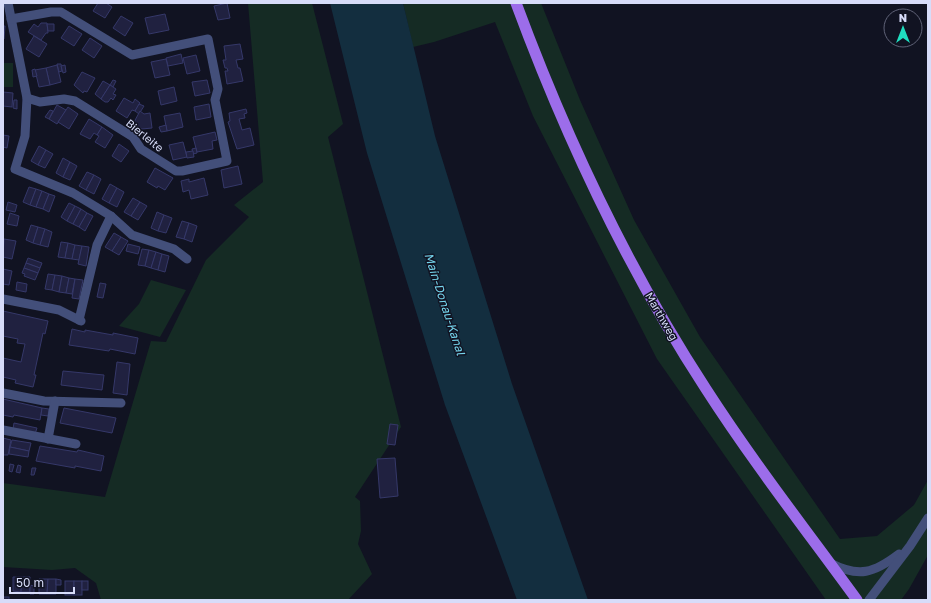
<svg xmlns="http://www.w3.org/2000/svg" width="931" height="603" viewBox="0 0 931 603" font-family="'Golos Text',sans-serif">
<style>
.green{fill:#152b24}
.water{fill:#132e3f}
.building{fill:#202140;stroke:#353869}
.lines{fill:none;stroke-linecap:round;stroke-linejoin:round}
.minor{stroke:#434f7a;stroke-width:9}
.major{stroke:#9c6dea;stroke-width:11}
.labels{text-anchor:middle;dominant-baseline:central;stroke-width:3;stroke-linejoin:round;paint-order:stroke}
.street-label{font-size:11px;fill:#d7dcf9;stroke:#111322}
.water-label{font-size:12px;font-style:italic;fill:#74d3eb;stroke:#111322}
</style>
<rect width="100%" height="100%" fill="#111322"/>
<g class="green">
<path d="M248,3h64l31,121 -15,13 73,290 -46,70 5,4 1,30 -3,13 14,30 -24,26h-247l-5,-17 -21,-15 -23,2 -49,-3v-84l102,14 46,-156 15,1 40,-82 43,-43 -15,-12 29,-23z"/>
<path d="M403,3h138l39,97 54,120 66,117 140,202 37,-3 37,-31 14,-25v75l-19,34 -8,11h-75l-169,-241 -124,-243 -38,-94 -61,20 -21,5z"/>
<rect x="3" y="63" width="10" height="24"/>
<path d="M151,280l35,10 -26,47 -41,-11 20,-22z"/>
</g>
<path class="water" d="M330,3h73l32,133 77,248 76,216h-71l-72,-195 -78,-252z"/>
<g class="building">
<path d="M98,3h8l6,4 -7,11 -12,-7z"/>
<path d="M227,3l3,15 -12,2 -4,-14z"/>
<path d="M165,14l4,16 -20,4 -4,-16z"/>
<path d="M121,16l12,7 -8,13 -12,-8z"/>
<path d="M41,23h6l1,10h-2l-5,7 -13,-8 6,-8 4,3z"/>
<path d="M47,24h7v7h-6z"/>
<path d="M3,26h2l-1,13h-1z"/>
<path d="M69,26l13,8 -8,12 -13,-8z"/>
<path d="M34,36l13,8 -8,13 -13,-8z"/>
<path d="M90,38l12,8 -8,12 -12,-8z"/>
<path d="M240,44l3,15 -7,1 2,8h2l3,13 -16,3 -2,-13h3l-1,-3h-2l-2,-8h3l-2,-14z"/>
<path d="M181,54l2,9 -15,3 -2,-8z"/>
<path d="M196,55l4,16 -13,3 -4,-16z"/>
<path d="M166,59l4,16 -15,3 -4,-16z"/>
<path d="M57,64h4l1,7 -3,1z"/>
<path d="M57,65l4,17 -11,3 -4,-17z"/>
<path d="M65,65l1,7 -3,1 -2,-7z"/>
<path d="M46,68l4,17 -11,2 -4,-17z"/>
<path d="M35,69l2,7 -4,1 -1,-7z"/>
<path d="M82,72l13,6 -8,14 -3,-1 -1,2 -9,-8z"/>
<path d="M113,80l3,1 -3,6 -3,-2z"/>
<path d="M207,80l3,13 -15,3 -3,-14z"/>
<path d="M103,81l7,4 -9,14 -6,-5z"/>
<path d="M110,85l6,4 -3,5 3,1 -3,5 -2,-2 -3,4h-3l-4,-3z"/>
<path d="M174,87l3,14 -16,4 -3,-14z"/>
<path d="M3,92l10,1 -1,14 -9,-1z"/>
<path d="M124,98l9,5 2,-4 5,4 -5,8 -3,-1 -5,8 -11,-7z"/>
<path d="M14,100h3v9l-4,-1z"/>
<path d="M139,104l5,2 -5,8 -4,-3z"/>
<path d="M209,104l2,13 -15,3 -2,-13z"/>
<path d="M57,105l9,5 -9,14 -8,-5z"/>
<path d="M68,107l10,7 -9,15 -11,-7z"/>
<path d="M246,109l1,4 -3,1 1,4 -6,1 3,11 8,-2 4,17 -17,4 -9,-27 2,-1 -1,-8z"/>
<path d="M50,110l3,1 -4,8 -4,-2z"/>
<path d="M140,111l4,3 6,-1 2,15 -10,1 -9,-5z"/>
<path d="M180,113l3,14 -16,4 -3,-15z"/>
<path d="M89,119l13,8 -5,8 -3,-2 -4,6 -10,-5z"/>
<path d="M166,125l1,6 -6,1 -2,-5z"/>
<path d="M102,127l11,8 -8,13 -10,-6 4,-6 -2,-1z"/>
<path d="M215,132l2,8 -5,1 1,8 -16,3 -4,-15z"/>
<path d="M3,135l6,1 -2,12 -4,-1z"/>
<path d="M183,142l4,15 -14,3 -4,-15z"/>
<path d="M119,144l10,7 -8,11 -9,-6z"/>
<path d="M39,146l7,4 -8,15 -7,-4z"/>
<path d="M196,148l1,5 -4,1 -1,-5z"/>
<path d="M46,150l7,4 -8,14 -7,-3z"/>
<path d="M193,151l1,6 -7,1 -1,-6z"/>
<path d="M63,158l7,4 -7,15 -7,-4z"/>
<path d="M70,162l7,4 -7,14 -7,-3z"/>
<path d="M238,166l4,18 -18,4 -3,-18z"/>
<path d="M155,168l18,10 -8,12 -7,-4 -1,2 -10,-6z"/>
<path d="M87,172l7,3 -8,15 -7,-4z"/>
<path d="M94,175l7,4 -7,15 -8,-4z"/>
<path d="M204,178l4,17 -17,4 -2,-9 -6,2 -2,-11 8,-2v3z"/>
<path d="M110,184l7,4 -8,15 -7,-4z"/>
<path d="M29,187l7,2 -6,16 -7,-3z"/>
<path d="M117,188l7,4 -7,15 -8,-4z"/>
<path d="M36,189l6,2 -6,16 -6,-2z"/>
<path d="M42,191l7,3 -6,15 -7,-2z"/>
<path d="M49,194l6,2 -6,16 -6,-3z"/>
<path d="M133,198l7,4 -9,14 -7,-4z"/>
<path d="M8,202l9,3 -2,7 -9,-2z"/>
<path d="M140,202l7,4 -9,14 -7,-4z"/>
<path d="M69,203l6,3 -8,15 -6,-4z"/>
<path d="M75,206l6,3 -8,15 -6,-3z"/>
<path d="M81,209l6,4 -8,14 -6,-3z"/>
<path d="M157,212l7,3 -6,16 -7,-3z"/>
<path d="M10,213l9,3 -2,10 -10,-2z"/>
<path d="M87,213l6,3 -8,15 -6,-4z"/>
<path d="M164,215l8,3 -6,15 -8,-2z"/>
<path d="M182,221l7,2 -5,16 -8,-2z"/>
<path d="M189,223l8,3 -5,16 -8,-3z"/>
<path d="M31,225l7,2 -5,16 -7,-3z"/>
<path d="M38,227l7,2 -5,16 -7,-2z"/>
<path d="M45,229l7,3 -4,15 -8,-2z"/>
<path d="M114,233l7,4 -9,14 -7,-4z"/>
<path d="M121,237l7,4 -9,14 -7,-4z"/>
<path d="M4,239l12,2 -4,18 -9,-2z"/>
<path d="M61,242l7,1 -3,15 -7,-1z"/>
<path d="M68,243l7,2 -3,14 -7,-1z"/>
<path d="M128,244l12,3 -2,7 -12,-3z"/>
<path d="M75,245l7,1 -3,14 -7,-1z"/>
<path d="M82,246l7,1 -3,19 -8,-2z"/>
<path d="M142,249l7,1 -4,16 -7,-1z"/>
<path d="M149,250l7,2 -5,16 -6,-2z"/>
<path d="M156,252l6,2 -4,16 -7,-2z"/>
<path d="M162,254l7,2 -4,16 -7,-2z"/>
<path d="M28,258l14,5 -2,5 -14,-5z"/>
<path d="M26,263l14,5 -2,5 -14,-5z"/>
<path d="M24,268l14,5 -3,7 -11,-4 1,-2 -3,-1z"/>
<path d="M3,269l9,2 -3,14 -6,-1z"/>
<path d="M48,274l7,1 -3,15 -7,-1z"/>
<path d="M55,275l7,1 -3,16 -7,-2z"/>
<path d="M62,276l7,2 -3,15 -7,-1z"/>
<path d="M69,278l6,1 -3,15 -6,-1z"/>
<path d="M75,279l8,1 -4,19 -7,-1z"/>
<path d="M17,282l10,2 -1,8 -10,-2z"/>
<path d="M100,283l6,1 -3,14 -6,-1z"/>
<path d="M3,311l45,10 -3,13 -2,-1 -9,42h2l-3,12 -18,-4 1,-3 -13,-3v-19l18,4 4,-18 -8,-1 1,-4 -15,-3z"/>
<path d="M72,329l13,3v-2l28,5v-2l25,5 -3,16 -25,-5 -1,2 -40,-6z"/>
<path d="M117,362l13,2 -3,31 -14,-2z"/>
<path d="M63,371l41,4 -2,15 -41,-5z"/>
<path d="M3,399l39,9 -2,12 -26,-5 -1,2 -10,-2z"/>
<path d="M42,408l7,1 -1,7 -7,-1z"/>
<path d="M64,408l52,10 -4,15 -52,-10z"/>
<path d="M14,423l23,5 -2,6 -22,-5z"/>
<path d="M390,424l8,1 -3,20 -8,-1z"/>
<path d="M3,438l8,2 -3,15h-5z"/>
<path d="M12,440l19,3 -2,8 -19,-4z"/>
<path d="M40,446l37,6 1,-2 26,6 -3,15 -26,-5v2l-39,-7z"/>
<path d="M10,447l19,4 -1,6 -19,-3z"/>
<path d="M395,458l3,38 -18,2 -3,-39z"/>
<path d="M10,464l4,1 -2,7 -3,-1z"/>
<path d="M18,465l3,1 -1,7 -4,-1z"/>
<path d="M32,468h4l-2,7h-3z"/>
<path d="M13,577h9l-1,15 -8,-1z"/>
<path d="M22,577h8v15h-9z"/>
<path d="M39,579h9l-1,15h-8z"/>
<path d="M48,579h8v15h-9z"/>
<path d="M56,579l5,1v5h-5z"/>
<rect x="65" y="581" width="9" height="14"/>
<rect x="74" y="581" width="8" height="14"/>
<rect x="82" y="581" width="6" height="9"/>
<path d="M30,585l4,1v8h-4z"/>
<rect x="3" y="597" width="6" height="3"/>
</g>
<g class="lines">
<g class="minor">
<path d="M8,3l19,95 -2,38 -10,33 58,24 38,23 21,19 42,14 13,10"/>
<path d="M11,19l40,-7h10l71,43 76,-16 10,50 -3,11 12,61 -45,10h-6l-35,-22 -8,-12 -58,-36 -11,-2 -24,3 -13,-4"/>
<path d="M3,299l56,11 22,11"/>
<path d="M79,320l18,-75 14,-29"/>
<path d="M3,393l41,8 77,2"/>
<path d="M3,430l73,14"/>
<path d="M48,439l7,-38"/>
<path d="M830,563c29,15 44,10 69,-9"/>
<path d="M869,600l41,-54 18,-28"/>
</g>
<path class="major" d="M516,3c50,135 111,265 190,386 47,73 100,141 151,211"/>
</g>
<g class="labels">
<g class="street-label">
<text transform="translate(145 135) rotate(39)">Bierleite</text>
<text transform="translate(662 316) rotate(60)">Marthweg</text>
</g>
<g class="water-label">
<text transform="translate(445 304) rotate(72)">Main-Donau-Kanal</text>
</g>
</g>
<rect width="931" height="603" fill="none" stroke="#d7dcf9" stroke-width="8"/>
<g transform="translate(903 28)"><circle r="19" fill="#111322" stroke="#606378"/>
<path d="M0-3L7 15L0 10L-7 15Z" fill="#1fddbf"/>
<text y="-6" font-size="11" font-weight="bold" text-anchor="middle" fill="#d7dcf9">N</text>
</g>
<path d="M10 587v6h64v-6" fill="none" stroke="#d7dcf9" stroke-width="2"/>
<text x="16" y="587" font-size="12" fill="#d7dcf9" stroke="#111322" stroke-width="3" paint-order="stroke">50 m</text>
</svg>
